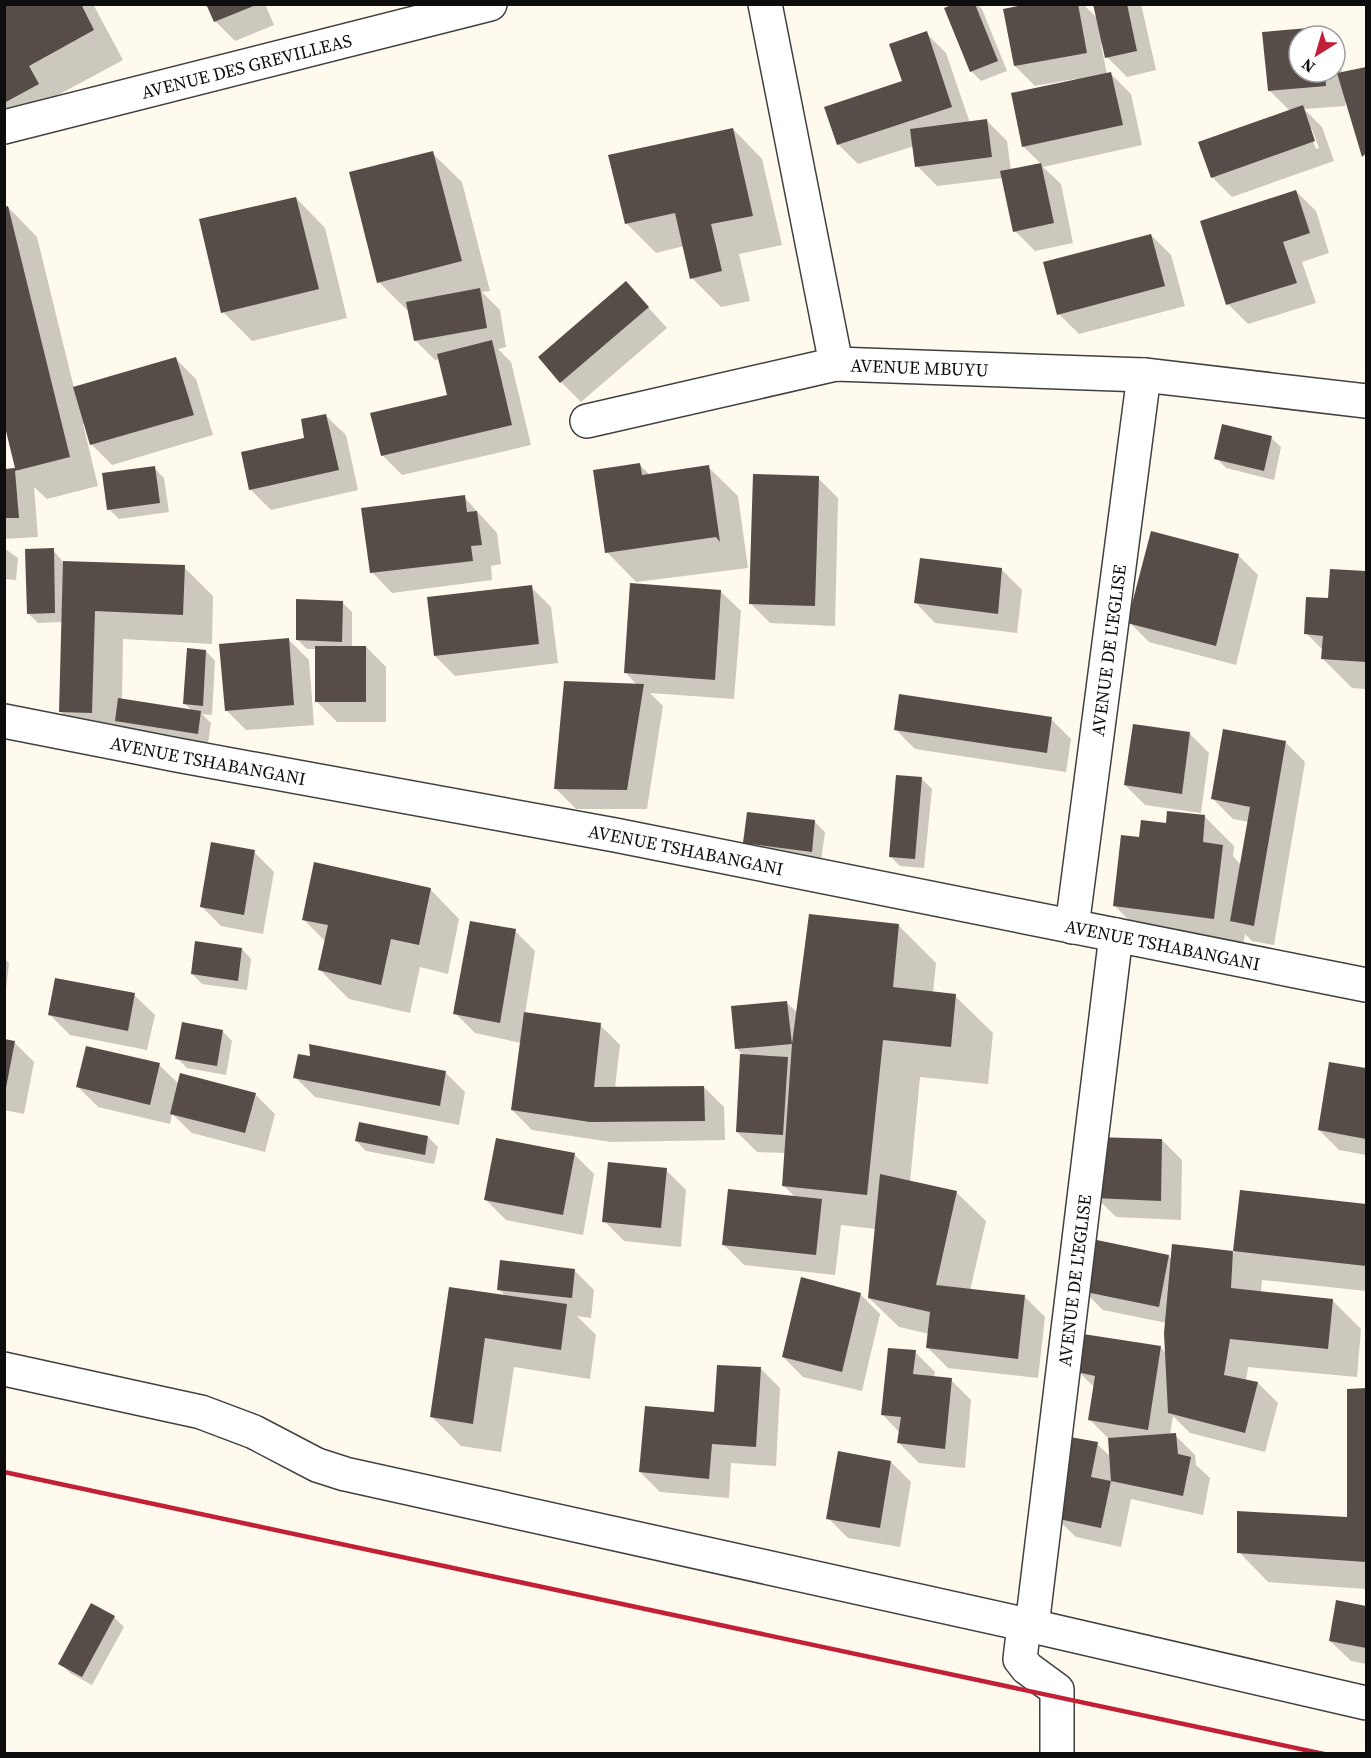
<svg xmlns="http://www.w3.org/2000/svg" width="1371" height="1758" viewBox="0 0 1371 1758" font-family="'Source Serif 4',serif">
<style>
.shadow{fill:#0003;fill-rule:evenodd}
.building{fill:#564d49}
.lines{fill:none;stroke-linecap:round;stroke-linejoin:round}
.street-casing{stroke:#404040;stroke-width:36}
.street{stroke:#fff;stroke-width:33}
.rail{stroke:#c22036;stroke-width:4.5}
.labels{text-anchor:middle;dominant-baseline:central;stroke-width:6;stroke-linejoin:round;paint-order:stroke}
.street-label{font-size:18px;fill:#0d0d0d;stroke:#fff}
</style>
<rect width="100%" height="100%" fill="#fffaed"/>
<g class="shadow">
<path d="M4,4h89l30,56 -65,35 9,19 -57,30 -6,-6z"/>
<path d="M208,4h57l9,21 -39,16 -20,-20z"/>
<path d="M958,4h19l5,5 25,62 -26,10 -10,-10 -25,-62z"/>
<path d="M1037,4h46l15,15 -3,-15h46l15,66 -29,7 -20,-20 -3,-13h-3l6,31 4,-1 20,20 11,51 -99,22 18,17 12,59 -38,8 -20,-20 -12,-53 -66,8 -20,-20 -3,-20 -56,18 -20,-20 65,-62 23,-49 20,20 24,70 17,-2 20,20 4,30 30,-7 -18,-18 52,-65v-2l-40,7 -20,-20z"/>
<path d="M1319,28l8,8h-28v36h36v-28l4,4 3,25 24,-4v91l-20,-61 -1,7 -41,3 18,18 12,34 -102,36 -20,-20 78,-66 -21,-21 -5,-56zM1309,129h3l7,19 -3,1z"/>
<path d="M733,129l29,30 20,86 -43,9 11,47 -29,6 -29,-29 -8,-32 -28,7 -30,-30z"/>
<path d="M432,153l30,29 28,109 -8,1 18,18 6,37 -8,2 13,13 20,83 -129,30 -20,-20 67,-59 -9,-37 -5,1 -20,-20 -7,-29 -29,-29z"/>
<path d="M1296,191l20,20 13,42 -27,9 14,41 -68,21 -20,-20z"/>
<path d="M296,198l29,30 22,90 -95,23 -29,-29z"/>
<path d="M8,207l29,30 37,151 102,-29 20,20 17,56 -101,30 -20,-20 -7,-22 -2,1 15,62 -51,13 -13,-12 4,50 -34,2v-69l11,-1 3,4 -14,-56z"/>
<path d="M1151,235l20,20 14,51 -106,28 -20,-20z"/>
<path d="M626,283l41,45 -86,74 -20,-20z"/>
<path d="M325,415l21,20 12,55 -87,20 -21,-21 56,-50z"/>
<path d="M1271,438l10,9 -7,33 -48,-12 -10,-10z"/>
<path d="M640,465l10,10 58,-8 30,29 10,72 -112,14 -29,-30z"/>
<path d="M154,468l10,10 5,34 -50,7 -10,-10z"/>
<path d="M818,478l20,20 -3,128 -65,-3 -20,-20z"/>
<path d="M464,497l33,36 4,31 -10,2 1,14 -100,13 -20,-21z"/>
<path d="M4,548l14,10 -2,22 -12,-1z"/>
<path d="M53,550l10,12 121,5 29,29 -1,48 -89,-5 -1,61 71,12 -8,-8 21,-53 9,10 -3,54 -10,-1 9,9 -3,20 -82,-13 -5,-5 -1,16 -31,-1 -29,-29 3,-89 -25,1 -10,-10z"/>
<path d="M1238,555l20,20 -22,90 -87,-23 -20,-20z"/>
<path d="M1002,570l20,20 -5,43 -82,-10 -20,-21z"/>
<path d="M1332,570l34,2v117l-14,-1 -29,-29v-9l-17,-17 23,-33z"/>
<path d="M531,587l20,20 7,56 -103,13 -20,-20z"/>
<path d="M720,591l21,20 -7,88 -84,-6 13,13 -16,103h-71l-20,-20 82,-103 -13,-14z"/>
<path d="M342,602l10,10v35h14l20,20v55h-49l-20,-20v-53h-10l-10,-10z"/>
<path d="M289,640l20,20 5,65 -68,5 -20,-20z"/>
<path d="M1051,719l20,20 -5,33 -151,-23 -20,-20z"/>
<path d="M1189,733l20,20 -8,60 -56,-8 -20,-20z"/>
<path d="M1285,742l20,20 -31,183 -22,-4 -7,-7 -2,14 -100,-13 -29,-30 27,-67 26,-13 38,-8 29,29 -1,10 8,9 8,-43 -16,-3 -20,-20z"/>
<path d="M922,779l10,10 -8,79 -24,-2 -10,-10z"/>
<path d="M815,822l10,10 -4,29 -66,-8 -10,-10z"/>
<path d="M254,852l20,20 -11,62 -42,-8 -20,-20z"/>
<path d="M430,889l29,30 -11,55 -28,-7 -10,46 -61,-14 -29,-29 6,-28 -23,-23z"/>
<path d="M898,925l38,38 -3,30 22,3 38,37 -5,51 -68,-7 -10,105 46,10 30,29 -16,70 55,6 20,20 -7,61 -90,-10 -20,-20 2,-14 -31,-7 -30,-29 7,-69 -35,-4 -6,50 -91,-10 -20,-20 72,-47 -13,-13 3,-32 -29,-1 -20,-20 5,-78 -5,-5 50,-46 11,10z"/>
<path d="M515,931l20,20 -10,63 75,11 20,20 -5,43 89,-1 20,20 1,33 -114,2 -79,-12 -20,-20 9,-67 -46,-10 -20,-20z"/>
<path d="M242,949l9,10 -4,31 -45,-6 -10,-10z"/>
<path d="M4,958l5,5 -5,44z"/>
<path d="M134,995l21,20 -8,35 -77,-15 -20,-20z"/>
<path d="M222,1031l10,10 -6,34 -39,-7 -10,-10z"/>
<path d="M4,1040l10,2 20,20 -10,52 -20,-4z"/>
<path d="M1331,1064l35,6v85l-27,-5 -20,-20z"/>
<path d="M159,1065l20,19 76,10 20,20 -10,38 -73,-19 -20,-19 -2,10 -72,-17 -20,-20z"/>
<path d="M445,1072l20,20 -6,33 -144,-28 -20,-20z"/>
<path d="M428,1137l10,10 -4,17 -68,-13 -10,-10z"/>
<path d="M1162,1140l20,20 -1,60 -65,-3 -20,-20z"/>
<path d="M574,1154l20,20 -11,61 -77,-15 -20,-20z"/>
<path d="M666,1170l20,20 -5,57 -57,-6 -20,-20z"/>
<path d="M1241,1192l125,13v86l-104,-11 -1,13 71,7 29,29 -4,48 -109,-10 -2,14 12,2 20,20 -13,49 -75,-19 -17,-17 -3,19h5l20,20 1,10 14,13 -7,37 -72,-16 -10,48 -45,-10 -21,-20 42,-73 14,13 -2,-18 -19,-19 5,-32 -16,-16 81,-25 7,7v-31l-64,-13 -20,-20 86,-34 3,4 2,-14 60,7z"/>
<path d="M574,1270l20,20 -3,28 -14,-2 19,19 -6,44 -76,-12 -13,85 -40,-6 -29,-29 74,-120 -7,-8z"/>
<path d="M860,1294l20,20 -18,77 -59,-14 -20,-20z"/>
<path d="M915,1352l20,20 -1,6 17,2 20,20 -6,68 -46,-5 -20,-20 1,-10 -18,-19z"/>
<path d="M760,1368l20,20 -4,78 -45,-3 -2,35 -69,-6 -20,-20 75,-58z"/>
<path d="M1366,1389v200l-98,-7 -29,-30 109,-33 1,-129z"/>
<path d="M891,1462l20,20 -11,65 -52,-9 -20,-20z"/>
<path d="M1338,1602l28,5v57l-15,-3 -21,-20z"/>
<path d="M114,1617l10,10 -32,58 -22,-12 -10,-10z"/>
</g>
<g class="building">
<path d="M4,4h77l13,26 -65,36 10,18 -35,19z"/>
<path d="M206,4h50v1l-42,17z"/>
<path d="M954,4h21l23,57 -28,11 -26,-64z"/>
<path d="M1028,4h50l9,49 -73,13 -11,-57z"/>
<path d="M1093,4h34l10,47 -32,7z"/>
<path d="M1320,27l1,9h-22v36h26l1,14 -58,5 -6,-59z"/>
<path d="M927,31l25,76 -115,38 -13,-38 78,-26 -13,-37z"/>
<path d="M1366,67v86l-4,4 -25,-84z"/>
<path d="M1111,72l12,53 -101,22 -11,-54z"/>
<path d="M1303,105l12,36 -104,37 -13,-36z"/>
<path d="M987,119l5,38 -77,10 -5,-38z"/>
<path d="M733,128l20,88 -42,8 11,47 -32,8 -15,-66 -50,11 -17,-69z"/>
<path d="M433,151l29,110 -85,22 -28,-111z"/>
<path d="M1041,163l13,60 -41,9 -13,-61z"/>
<path d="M1296,190l14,43 -27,9 14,41 -71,22 -26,-84z"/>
<path d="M296,197l23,92 -98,24 -22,-94z"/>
<path d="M8,206l62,251 -55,14 4,47h-15v-49l11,-1 -11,-45v-216z"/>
<path d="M1151,234l14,52 -108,29 -14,-53z"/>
<path d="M626,281l23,26 -89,76 -22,-26z"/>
<path d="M480,288l7,40 -73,13 -8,-39z"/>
<path d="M492,340l20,85 -131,31 -11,-43 77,-18 -10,-41z"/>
<path d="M176,357l18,58 -104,30 -17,-58z"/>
<path d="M326,414l13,56 -90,20 -8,-38 63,-14 -3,-19z"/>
<path d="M1222,424l50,12 -8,35 -50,-12z"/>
<path d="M640,463l2,12 67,-10 11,77 -4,-5 -111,16 -12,-83z"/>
<path d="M155,466l5,37 -53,7 -5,-37z"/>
<path d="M753,474l66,2 -4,130 -66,-2z"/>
<path d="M465,495l2,17 10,-1 5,34 -11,1 2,15 -103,12 -9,-65z"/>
<path d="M1151,531l88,23 -23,92 -89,-23z"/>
<path d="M54,548l1,65 -28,1 -2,-65z"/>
<path d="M920,558l82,10 -4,46 -84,-11z"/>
<path d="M63,561l122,4 -2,50 -88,-4 -3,102 -33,-1z"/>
<path d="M1330,569l36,2v91l-45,-3 2,-23 -19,-2 2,-37 22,1z"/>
<path d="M630,583l91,7 -6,90 -91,-7z"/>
<path d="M532,585l7,59 -105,12 -7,-59z"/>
<path d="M296,599l47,2 -1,41 -46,-2z"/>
<path d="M289,638l5,67 -69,6 -6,-67z"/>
<rect x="315" y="646" width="51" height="56"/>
<path d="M187,648l19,2 -3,56 -20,-2z"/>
<path d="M564,681l80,3 -17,106 -73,-1z"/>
<path d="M899,694l153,23 -5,36 -153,-23z"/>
<path d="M118,698l83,13 -3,23 -83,-13z"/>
<path d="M1133,724l57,8 -8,62 -58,-9z"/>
<path d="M1223,729l63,12 -32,185 -24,-5 20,-114 -39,-8z"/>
<path d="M896,775l26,2 -7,82 -26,-2z"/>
<path d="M1167,811l38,4 -2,27 20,3 -9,74 -101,-13 8,-71 18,2 2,-17 25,3z"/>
<path d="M747,812l68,8 -3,32 -69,-9z"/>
<path d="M211,842l44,8 -11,65 -44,-8z"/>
<path d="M314,862l117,26 -12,57 -28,-6 -10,46 -63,-15 10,-45 -26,-5z"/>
<path d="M809,914l90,10 -6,63 63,7 -5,53 -68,-7 -16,155 -85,-9 10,-142z"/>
<path d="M470,921l46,8 -16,94 -47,-9z"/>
<path d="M195,941l47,7 -4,33 -47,-7z"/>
<path d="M55,978l80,15 -7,38 -80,-16z"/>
<path d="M787,1001l5,43 -57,5 -4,-43z"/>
<path d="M524,1012l77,11 -7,64 110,-1 1,35 -115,1 -79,-12z"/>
<path d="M182,1022l41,8 -6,36 -42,-7z"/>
<path d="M4,1039l11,2 -9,47h-2z"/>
<path d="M309,1044l137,27 -6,35 -147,-28 5,-24 12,2z"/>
<path d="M86,1046l74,17 -10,42 -74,-18z"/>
<path d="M740,1054l48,3 -5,78 -47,-3z"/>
<path d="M1329,1062l37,6v71l-48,-9z"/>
<path d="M180,1073l76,20 -11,40 -75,-19z"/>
<path d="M359,1122l69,14 -3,19 -70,-14z"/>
<path d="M1095,1137l67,2 -1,62 -67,-3z"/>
<path d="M496,1138l79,15 -12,62 -79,-15z"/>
<path d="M608,1162l59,6 -6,60 -59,-6z"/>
<path d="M880,1174l77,17 -21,94 89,10 -7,64 -92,-11 4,-36 -62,-14z"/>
<path d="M728,1189l94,10 -6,56 -94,-10z"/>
<path d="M1240,1190l126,14v62l-133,-15z"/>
<path d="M1092,1239l77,16 -10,52 -78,-16z"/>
<path d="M1172,1244l61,7 -2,37 102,11 -5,50 -98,-10 -6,36 34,7 -13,51 -77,-20 -4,-80z"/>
<path d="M500,1260l75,9 -3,29 -75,-8z"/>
<path d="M801,1277l60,16 -19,79 -60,-15z"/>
<path d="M449,1287l118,17 -6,46 -76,-12 -12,86 -43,-7z"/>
<path d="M1083,1334l78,12 -13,84 -60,-10 7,-44 -18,-4z"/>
<path d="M888,1348l28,2 -3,24 39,4 -7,71 -48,-6 4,-26 -20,-2z"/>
<path d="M717,1365l44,2 -5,80 -44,-3 -3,35 -70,-7 6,-66 69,6z"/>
<path d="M1366,1388v174l-129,-9v-42l110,6v-128z"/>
<path d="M1176,1433l2,21 13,3 -8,39 -72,-15 -3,-43z"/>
<path d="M1070,1437l28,5 -7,35 20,4 -10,47 -47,-10z"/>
<path d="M838,1451l53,10 -11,67 -54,-9z"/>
<path d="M1336,1600l30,6v42l-37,-7z"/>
<path d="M91,1603l24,13 -33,61 -24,-13z"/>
</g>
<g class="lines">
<defs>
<g id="street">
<path d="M765,4l71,360"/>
<path id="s1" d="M4,127l486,-123"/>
<path id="s2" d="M587,421l249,-57 308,11 222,26"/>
<path id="s3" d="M4,721l173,34 438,80 751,150"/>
<path id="s4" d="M1072,927l72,-552"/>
<path d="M4,1369l197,43 53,20 63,33 28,9 687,152 334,77"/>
<path d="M1024,1625l-4,34 7,9 30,22v64"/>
<path id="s5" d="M1032,1626l84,-691"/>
</g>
</defs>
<use href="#street" class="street-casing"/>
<use href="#street" class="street"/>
<path class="rail" d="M4,1472l1320,282"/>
</g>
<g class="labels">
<g class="street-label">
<text stroke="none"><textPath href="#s1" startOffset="250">AVENUE DES GREVILLEAS</textPath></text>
<text stroke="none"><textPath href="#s2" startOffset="339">AVENUE MBUYU</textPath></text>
<text stroke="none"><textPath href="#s4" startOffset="279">AVENUE DE L'EGLISE</textPath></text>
<text stroke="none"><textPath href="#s3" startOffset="208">AVENUE TSHABANGANI</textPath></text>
<text stroke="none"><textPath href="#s3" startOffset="694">AVENUE TSHABANGANI</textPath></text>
<text stroke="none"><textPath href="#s3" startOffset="1180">AVENUE TSHABANGANI</textPath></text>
<text stroke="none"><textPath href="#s5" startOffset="348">AVENUE DE L'EGLISE</textPath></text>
</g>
</g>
<rect width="1371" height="1758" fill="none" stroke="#0d0d0d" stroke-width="12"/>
<g transform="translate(1317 54) rotate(217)"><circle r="28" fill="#ffffff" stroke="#9e9e9e" stroke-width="1.5"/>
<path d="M0-4.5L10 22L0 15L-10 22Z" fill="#c22036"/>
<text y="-9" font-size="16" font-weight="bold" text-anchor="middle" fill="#0d0d0d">N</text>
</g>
</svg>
